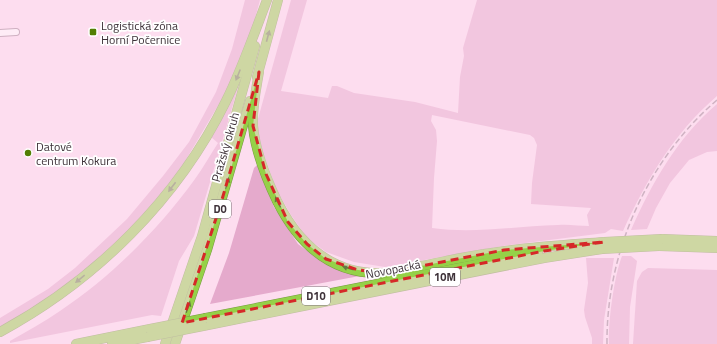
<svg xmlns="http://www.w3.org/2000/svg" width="717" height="344" viewBox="0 0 717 344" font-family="'Titillium Web',sans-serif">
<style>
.green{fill:#e5aacc;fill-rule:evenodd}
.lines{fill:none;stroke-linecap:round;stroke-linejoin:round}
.minor-casing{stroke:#977b8b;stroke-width:8}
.highway-casing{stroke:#779943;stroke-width:10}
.minor{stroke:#fff;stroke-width:6}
.highway{stroke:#95d148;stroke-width:9}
.rail{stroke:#97818e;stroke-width:1.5;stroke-dasharray:6 3;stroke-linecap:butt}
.highway-bridge-casing{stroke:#779943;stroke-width:10;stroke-linecap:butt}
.highway-bridge{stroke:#95d148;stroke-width:9}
.oneway{fill:#657a40}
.marked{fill:none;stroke:#d62828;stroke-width:3;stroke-dasharray:8 5;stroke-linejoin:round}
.poi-dot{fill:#527e03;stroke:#fff;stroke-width:1.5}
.labels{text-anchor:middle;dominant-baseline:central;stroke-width:3.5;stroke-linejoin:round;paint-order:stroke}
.shield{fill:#fff;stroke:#787074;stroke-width:1}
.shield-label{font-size:11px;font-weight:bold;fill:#3e3239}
.poi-label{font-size:12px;fill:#3e3239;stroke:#fff;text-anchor:start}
.street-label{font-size:12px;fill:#3e3239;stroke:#fff}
</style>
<rect width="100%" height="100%" fill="#fdddef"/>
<g class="green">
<path d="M245,0h15l-7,26 -21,56 -48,81 -22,30 -38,42 -39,35 -51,38 -34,20v-10l48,-29 27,-21 52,-49 36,-43 26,-34 27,-50 16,-43z"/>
<path d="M291,0h16l-26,91 47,7 4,-12h5l17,7 61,9 43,11 2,-36 4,-21 -1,-8 14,-48h240v96c-44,38 -70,83 -94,135l-12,-2 -6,4 -102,13 -118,21 -31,-5 -28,-10 -19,-14 -16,-23 -14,-24 -15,-41 -6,-24zM432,115l98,20 4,3 3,7 -5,38 -1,21 60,4 -4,7 2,11c-10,0 -20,-2 -31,-1 -42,1 -84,9 -126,3l2,-50 3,-37 -1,-11 -5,-9z"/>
<path d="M240,81l-46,155 -15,25 -18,55 -9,-1 -142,28v-2c17,-10 34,-19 50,-30 52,-35 98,-81 135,-132 8,-11 15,-24 23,-36l-7,-6z"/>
<path d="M717,104v47l-10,1 -18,8 -19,23 -14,25 -9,21 -16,1c21,-47 46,-92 86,-126z"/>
<path d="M257,165l17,42 24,37 19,14 48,17 -155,29 19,-51 25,-85z"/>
<path d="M622,256h9l6,5 -7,46 -1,37h-20c-1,-22 5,-67 13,-88z"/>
<path d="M586,258h28l-10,62 -1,24h-11v-6l-7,-21 -1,-7 4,-27z"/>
<path d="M648,268l69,2v74h-84l4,-63 5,-9z"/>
</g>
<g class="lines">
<defs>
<path id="minor" d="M0,33l16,-1"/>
<g id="highway">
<path d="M259,72c-3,18 -7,36 -6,54 2,23 14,54 24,75 22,44 56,75 109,72 12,-1 24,-4 35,-7 21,-4 42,-9 63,-12 39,-7 80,-9 120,-12"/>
<path d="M257,77l21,-77"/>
<path d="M662,239l55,2"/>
<path d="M659,246l58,2"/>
<path d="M206,318l332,-66"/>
<path d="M203,326l341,-68 58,-9"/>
<path d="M0,332c96,-52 178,-133 226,-231 16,-32 28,-67 41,-101"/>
<path d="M76,344l74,-15"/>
<path d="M112,344l35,-7"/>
<path d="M165,344l37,-108 53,-190"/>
<path d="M175,344l32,-94 43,-149"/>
</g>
</defs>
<use href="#minor" class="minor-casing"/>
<use href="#highway" class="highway-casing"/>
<use href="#minor" class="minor"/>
<use href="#highway" class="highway"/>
<path class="rail" d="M607,344c-1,-91 40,-184 110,-244"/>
<defs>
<g id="highway-bridge">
<path d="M604,242l58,-3"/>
<path d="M602,249l57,-3"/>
<path d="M150,329l56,-11"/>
<path d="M147,337l56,-11"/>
</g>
</defs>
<use href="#highway-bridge" class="highway-bridge-casing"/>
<use href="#highway-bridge" class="highway-bridge"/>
</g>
<defs><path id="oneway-solid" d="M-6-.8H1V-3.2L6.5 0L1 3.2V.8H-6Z"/></defs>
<g class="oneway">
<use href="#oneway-solid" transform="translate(268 36) rotate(-75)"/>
<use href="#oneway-solid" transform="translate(238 75) rotate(112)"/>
<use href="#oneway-solid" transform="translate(227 183) rotate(-74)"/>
<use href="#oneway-solid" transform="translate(172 187) rotate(127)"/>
<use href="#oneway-solid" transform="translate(278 202) rotate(-117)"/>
<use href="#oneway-solid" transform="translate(348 268) rotate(-163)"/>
<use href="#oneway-solid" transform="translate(80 279) rotate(141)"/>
<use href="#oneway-solid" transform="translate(188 307) rotate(-71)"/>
</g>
<path d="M0 0H717V344H0ZM259,72l-6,54 13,48 22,48 19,22 19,15 32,11 27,3 119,-23 100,-8 -60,9 -362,72 39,-120z" fill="#fdddef" fill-opacity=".55" fill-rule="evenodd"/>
<path class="marked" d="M259,72l-6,54 13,48 22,48 19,22 19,15 32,11 27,3 119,-23 100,-8 -60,9 -362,72 39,-120z"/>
<g class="poi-dot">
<rect x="89" y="28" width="8" height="8" rx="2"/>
<circle cx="28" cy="153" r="4"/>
</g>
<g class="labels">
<g class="shield">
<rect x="209" y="200" width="22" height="18" rx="3"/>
<rect x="430" y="268" width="30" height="18" rx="3"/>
<rect x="302" y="287" width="28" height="18" rx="3"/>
</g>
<g class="shield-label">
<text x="220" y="209">D0</text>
<text x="445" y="277">10M</text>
<text x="316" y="296">D10</text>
</g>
<g class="poi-label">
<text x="101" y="25">Logistická zóna<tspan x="101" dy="14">Horní Počernice</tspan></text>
<text x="36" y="146">Datové<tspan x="36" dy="14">centrum Kokura</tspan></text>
</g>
<g class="street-label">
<text transform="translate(225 147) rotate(-74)">Pražský okruh</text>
<text transform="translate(393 269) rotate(-11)">Novopacká</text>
</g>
</g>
</svg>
